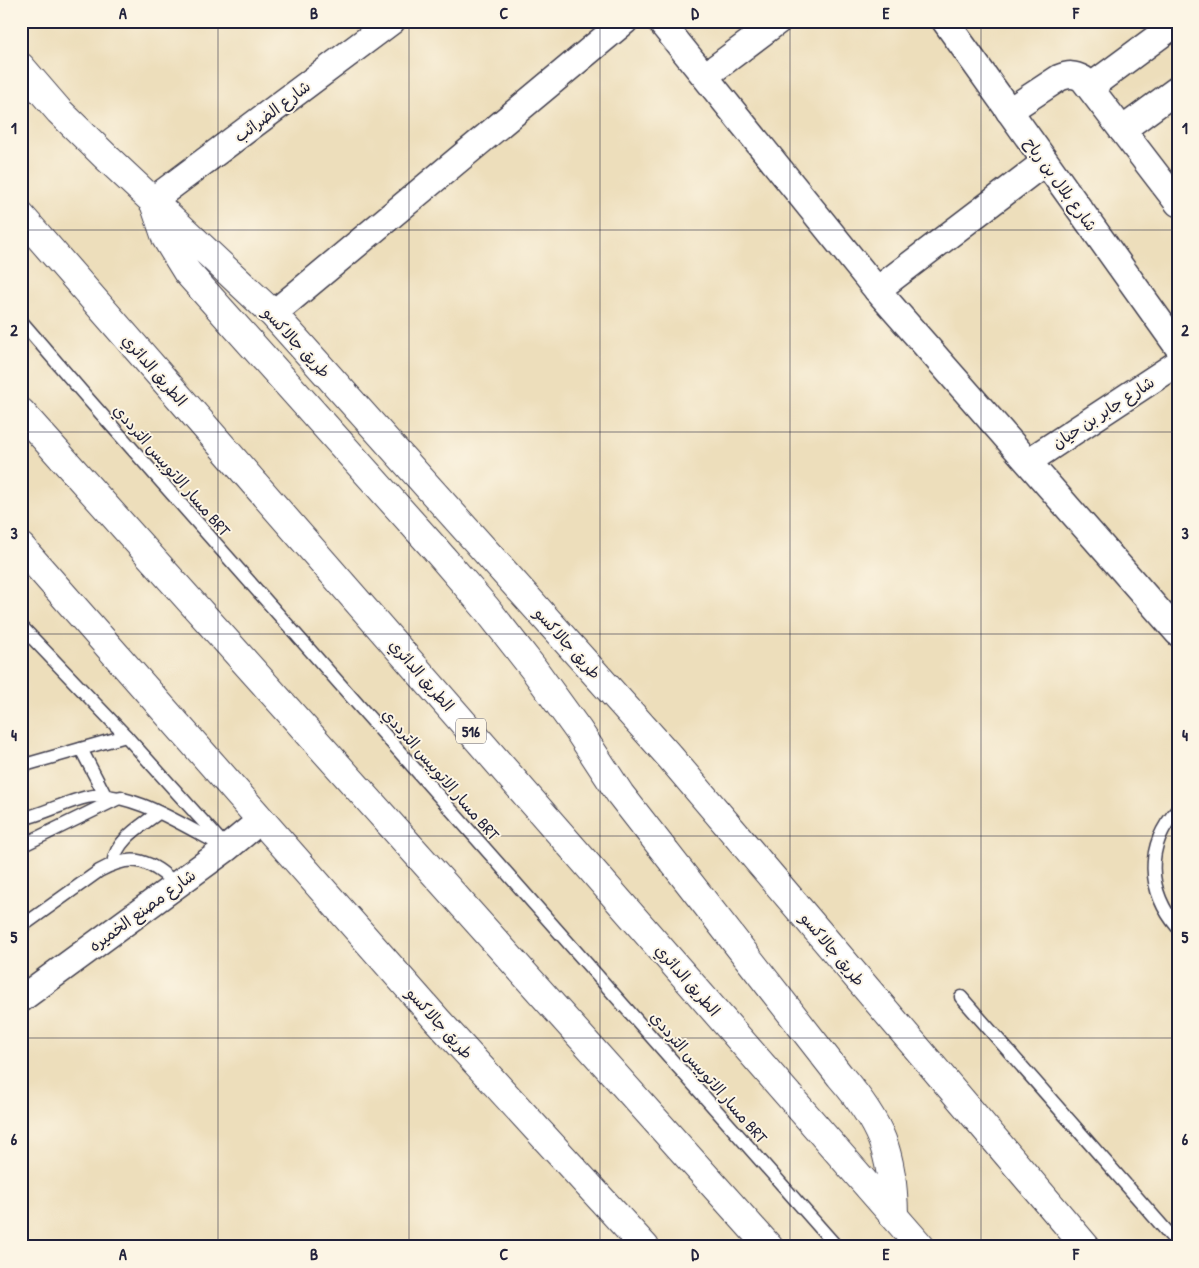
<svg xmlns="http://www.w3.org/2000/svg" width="1199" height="1268" viewBox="0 0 1199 1268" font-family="'Patrick Hand','Playpen Sans Arabic',sans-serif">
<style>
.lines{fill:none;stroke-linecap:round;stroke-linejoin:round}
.service-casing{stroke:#403e4e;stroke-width:15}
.minor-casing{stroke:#403e4e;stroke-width:29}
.tertiary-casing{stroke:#403e4e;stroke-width:30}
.motorway-casing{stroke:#403e4e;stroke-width:30}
.service{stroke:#fff;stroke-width:12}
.minor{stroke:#fff;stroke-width:26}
.tertiary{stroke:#fff;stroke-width:28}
.motorway{stroke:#fff;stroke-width:28}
.grid{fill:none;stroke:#22223b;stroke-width:1;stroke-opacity:0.55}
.labels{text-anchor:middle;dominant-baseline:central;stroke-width:4;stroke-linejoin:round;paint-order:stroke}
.shield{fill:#fcf5e5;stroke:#63616e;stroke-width:1}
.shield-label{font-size:15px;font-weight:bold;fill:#22223b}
.street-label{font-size:16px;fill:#22223b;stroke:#fcf5e5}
.neatline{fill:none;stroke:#22223b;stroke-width:2}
.grid-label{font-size:16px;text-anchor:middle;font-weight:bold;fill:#22223b}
</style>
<rect width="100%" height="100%" fill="#fcf5e5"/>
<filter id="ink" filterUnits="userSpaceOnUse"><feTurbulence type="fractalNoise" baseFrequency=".02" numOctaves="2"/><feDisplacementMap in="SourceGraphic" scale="10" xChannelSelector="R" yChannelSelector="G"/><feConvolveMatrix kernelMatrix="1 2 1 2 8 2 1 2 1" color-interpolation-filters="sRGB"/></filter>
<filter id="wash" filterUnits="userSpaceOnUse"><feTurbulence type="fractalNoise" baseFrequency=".0096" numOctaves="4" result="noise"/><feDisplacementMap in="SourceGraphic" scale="20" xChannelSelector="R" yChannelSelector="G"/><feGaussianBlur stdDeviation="1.12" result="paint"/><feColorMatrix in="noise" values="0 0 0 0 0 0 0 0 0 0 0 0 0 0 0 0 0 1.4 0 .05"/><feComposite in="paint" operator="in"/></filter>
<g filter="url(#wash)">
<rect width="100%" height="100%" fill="#eddebb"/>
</g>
<g filter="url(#ink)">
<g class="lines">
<defs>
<g id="service">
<path d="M21,321l68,79 748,847"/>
<path d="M21,626l105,110 101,112"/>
<path d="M81,749l24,46"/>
<path d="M21,766l105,-30"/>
<path d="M1178,809c-34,37 -31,82 0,119"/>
<path d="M21,819c23,-5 44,-17 66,-22 40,-9 97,29 132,47"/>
<path d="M21,846l100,-49"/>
<path d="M113,863c4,-24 27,-36 45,-50"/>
<path d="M21,927l78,-56c35,-19 50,-11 78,14"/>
<path d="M961,997l217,247"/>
</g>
<g id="minor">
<path d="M660,21l217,269 301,343"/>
<path d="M945,21l233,326"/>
<path d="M705,76l73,-55"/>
<path d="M1090,87l88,-65"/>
<path d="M1009,111l50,-33c10,-4 15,-4 24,1l95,124"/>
<path d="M1122,130l56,-41"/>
<path d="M153,200l239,-179"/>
<path d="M877,290l168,-128"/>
<path d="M273,314l352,-293"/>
<path d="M1029,461l149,-98"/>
<path d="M21,999l206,-151 34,-28"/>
</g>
<g id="tertiary">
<path d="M21,67l38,44 46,45 168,158 397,443 416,490"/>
<path d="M21,547l417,474 207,226"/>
</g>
<g id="motorway">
<path d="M153,200l13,38 21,34 249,278 50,58 47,60 45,62 42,64 220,282c41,47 53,77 54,139"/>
<path d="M21,216l900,1031"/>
<path d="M21,412l748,835"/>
</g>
</defs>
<use href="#service" class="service-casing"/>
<use href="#minor" class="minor-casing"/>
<use href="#tertiary" class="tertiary-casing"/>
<use href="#motorway" class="motorway-casing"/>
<use href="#service" class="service"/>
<use href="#minor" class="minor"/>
<use href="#tertiary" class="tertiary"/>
<use href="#motorway" class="motorway"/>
</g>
</g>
<path class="grid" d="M218,21v1226M409,21v1226M600,21v1226M790,21v1226M981,21v1226M21,230h1157M21,432h1157M21,634h1157M21,836h1157M21,1038h1157"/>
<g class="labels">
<rect class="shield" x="456" y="718.5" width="30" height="25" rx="4"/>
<g class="shield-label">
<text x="471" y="731">516</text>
</g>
<g class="street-label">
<text transform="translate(272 111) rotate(-37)">شارع الضرائب</text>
<text transform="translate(1061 184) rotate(54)">شارع بلال بن رباح</text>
<text transform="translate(297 342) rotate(47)">طريق جالاكسو</text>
<text transform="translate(155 370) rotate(49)">الطريق الدائري</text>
<text transform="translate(1103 412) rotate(-33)">شارع جابر بن حيان</text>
<text transform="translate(172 470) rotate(49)">مسار الاتوبيس الترددي BRT</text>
<text transform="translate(568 643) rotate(48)">طريق جالاكسو</text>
<text transform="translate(422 675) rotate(49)">الطريق الدائري</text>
<text transform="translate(441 774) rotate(49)">مسار الاتوبيس الترددي BRT</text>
<text transform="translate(142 910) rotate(-36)">شارع مصنع الخميره</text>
<text transform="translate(833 949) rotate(50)">طريق جالاكسو</text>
<text transform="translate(688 980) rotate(49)">الطريق الدائري</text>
<text transform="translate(440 1023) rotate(48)">طريق جالاكسو</text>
<text transform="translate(709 1077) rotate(49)">مسار الاتوبيس الترددي BRT</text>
</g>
</g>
<rect width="1199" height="1268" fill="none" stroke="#fcf5e5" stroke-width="55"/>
<rect x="28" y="28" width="1144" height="1212" class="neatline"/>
<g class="grid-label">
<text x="123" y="19">A</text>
<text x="314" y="19">B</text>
<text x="504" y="19">C</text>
<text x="695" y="19">D</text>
<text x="886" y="19">E</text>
<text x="1076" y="19">F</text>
<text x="14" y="134">1</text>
<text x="1185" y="134">1</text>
<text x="14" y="336">2</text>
<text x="1185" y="336">2</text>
<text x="14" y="539">3</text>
<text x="1185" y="539">3</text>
<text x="14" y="741">4</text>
<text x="1185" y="741">4</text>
<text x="14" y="943">5</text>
<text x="1185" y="943">5</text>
<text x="14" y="1145">6</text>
<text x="1185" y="1145">6</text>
<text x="123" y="1260">A</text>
<text x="314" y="1260">B</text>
<text x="504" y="1260">C</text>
<text x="695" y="1260">D</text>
<text x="886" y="1260">E</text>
<text x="1076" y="1260">F</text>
</g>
</svg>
